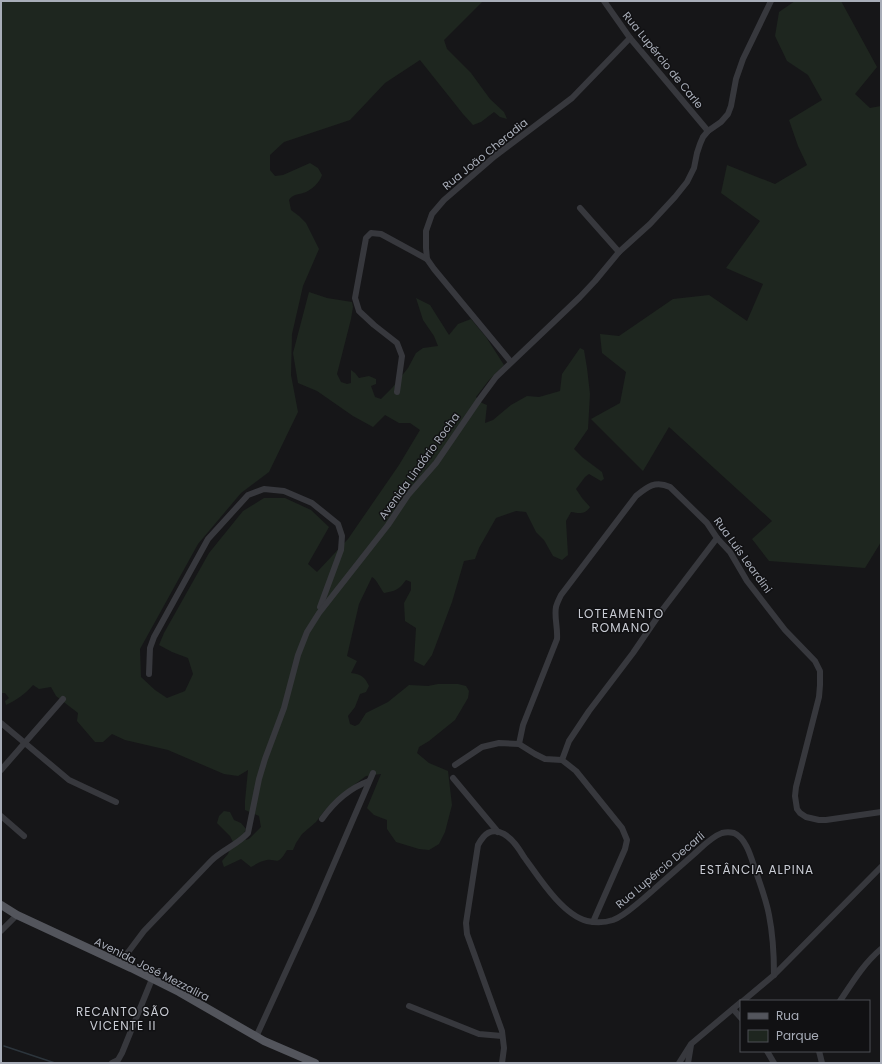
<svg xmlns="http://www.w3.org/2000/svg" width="882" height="1064" viewBox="0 0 882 1064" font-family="Poppins,sans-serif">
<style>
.green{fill:#1e261f}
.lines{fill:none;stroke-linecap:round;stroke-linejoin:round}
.stream{stroke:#2c353c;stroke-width:1.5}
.minor{stroke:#37383d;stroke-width:6}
.major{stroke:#53555c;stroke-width:8}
.labels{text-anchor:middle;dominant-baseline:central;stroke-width:3;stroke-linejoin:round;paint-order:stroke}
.street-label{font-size:11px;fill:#a8adb8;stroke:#111113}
.neighbourhood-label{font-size:12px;letter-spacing:1px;fill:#c9ccd4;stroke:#111113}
</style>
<rect width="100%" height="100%" fill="#161618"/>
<g class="green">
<path d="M1,1h482l-39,39 3,9 24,24 19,26 14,13 3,7 -7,-2 -6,-5 -13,10 -8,3 -10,-11 -43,-54 -35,23 -35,37 -66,22 -14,13v15l5,6 8,-1 27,-12 8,5 4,7c-2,7 -11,16 -19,18 -6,2 -10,1 -14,7l2,10 8,6 7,7 13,26 -16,37 -11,48 -1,41 7,37 -29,60 -28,21 -43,51 -58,105 1,28 14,13 12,8 18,-7 8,-17 -5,-16 -16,-6 -13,-7 5,-12 45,-80 34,-42 21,-13h21l26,12 18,17 -21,37 9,8 31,-33 51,-74 21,-35 -10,-7h-11l-14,-8 -12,12 -20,-11 -36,-25 -19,-8 -5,-30 16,-61 18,6 25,4 1,5 -2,12 -14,55 4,8 6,2 4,-1v-13l4,3 4,5 10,-2 7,3v5l-5,2 4,11 6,2 11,-11 16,-20 8,-15 7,-5 15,-2 -4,-10 -11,-16 -7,-22 14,7 19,30 9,-11 13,-5 15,18 18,28 -15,15 -13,17 6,6 5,2 -2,18 8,-3 18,-15 16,-9 12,1 21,-6 2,-17 18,-26 4,2 3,18 3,26 -2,35 -14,20 8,8 20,15 2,7 -3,2 -12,-7 -4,3 -9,12 6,9 8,9c-5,8 -11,6 -19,5l-5,9 2,34 -6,5 -9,-4 -9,-16 -8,-8 -10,-20 -10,-1 -20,7 -17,30 -4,11 -11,2 -12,41 -20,53 -8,11 -10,-5 2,-33 -11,-7 -1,-18 7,-13v-8l-5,-2c-7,10 -11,11 -22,13 -4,-5 -7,-13 -12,-16l-13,27 -12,52 10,5 -6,12c10,1 14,4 18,13l-3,6 -6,2 -5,13 -7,9 2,8 5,2 4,-2 7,-11 22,-11 21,-17 19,1 10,-2h20l8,2 3,5 -1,7 -13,22 -26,21 -10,6 -2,6 12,10 19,8 4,34 -7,27 -6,12 -10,6 -10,-1 -23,-7 -9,-13v-9l-13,-5 -7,-7 14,-34 -15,2 -20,15 -21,19 -9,12 -14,12 -6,9 -3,7h-6c-11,19 -10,6 -24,11 -4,1 -8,4 -12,6l-10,-8 -17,8 -2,-6 6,-7 5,-12 -3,-6 -13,-13 2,-7 5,-5 6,1 4,8 7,3 5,6 -2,4 2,7 3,-1 12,-12 -2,-11 -14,-6v-9l3,-31 -10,6 -14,-2 -56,-24 -43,-10 -13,-6 -9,8h-8l-18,-21 1,-8 -22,-17 -5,-9 -12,2 -6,-4c-8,9 -16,15 -27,20l-1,-4 4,-3 -4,-5h-4z"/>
<path d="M795,1h46l36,66 -22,27 15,14 11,-2v436l-16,26 -96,-7 -17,-22 20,-18 -103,-94 -26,44 -52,-52 29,-16 6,-31 -24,-19 -2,-19 19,2 54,-37 36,-4 38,26 16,-37 -37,-16 34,-47 -39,-28 6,-28 48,19 32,-19 -9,-19 -9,-26 33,-20 -14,-25 -21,-14 -12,-25 4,-24z"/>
</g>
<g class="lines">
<path class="stream" d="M4,1046l51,17"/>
<g class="minor">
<path d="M604,1l26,37 78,93"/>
<path d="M580,208l39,44"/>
<path d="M511,362l-77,-93 -7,-10 -1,-11v-17l6,-17 12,-14 51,-44 77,-58 58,-60"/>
<path d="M397,392l5,-36 -5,-13 -23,-18 -15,-14 -4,-13 11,-60 5,-5 10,1 46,25"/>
<path d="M149,674l1,-26 4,-11 54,-98 40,-44 16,-6 20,2 28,12 26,21 4,12 -1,14 -21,57"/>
<path d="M1,723l68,57 47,22"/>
<path d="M519,744l4,-19 34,-86c1,-11 -3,-22 -1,-32 1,-4 3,-8 5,-12l75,-99c11,-9 19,-16 34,-9l37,36 10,15 13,14 17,29 38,49 30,31 5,10v14l-1,12 -23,90 -1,9 2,13 3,4 6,4 13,3h7l55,-8"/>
<path d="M455,765l27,-18 17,-4 20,1 16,10 10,5 17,1"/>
<path d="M1,770l62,-71"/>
<path d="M453,778l45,54"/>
<path d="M1,816l23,20"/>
<path d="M322,819c12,-17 28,-31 47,-38"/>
<path d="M593,922l32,-73 2,-9 -5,-12 -46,-57 -14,-11 7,-19 20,-30 44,-58 30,-44 54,-71"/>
<path d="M1,931l16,-16"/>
<path d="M120,963l24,-32 67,-70c11,-11 26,-16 37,-28l11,-54 6,-20 19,-51 14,-53 9,-23 12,-19 69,-88 20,-30 28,-32 43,-63 17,-23 84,-80 15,-16 24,-29 31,-28 25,-27 12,-15 7,-14 3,-15 3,-9 3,-7 5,-6 13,-9 7,-8 3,-8 5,-27 7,-20 28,-58"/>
<path d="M743,1001l31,-26 107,-108"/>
<path d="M840,1001c12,-18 24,-38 41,-52"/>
<path d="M409,1006l70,28 23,2"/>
<path d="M733,1009l8,9"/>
<path d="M256,1037l58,-127 59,-137"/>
<path d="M767,1051l7,12"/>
<path d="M819,1051l3,12"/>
<path d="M112,1063l6,-3 4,-7 30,-74"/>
<path d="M502,1063l2,-15 -2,-17 -35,-97 -1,-11 12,-78c6,-11 13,-18 26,-11 9,5 15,15 20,23 14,19 38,58 63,64 9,2 17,2 26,-1 11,-4 21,-14 30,-21 17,-15 33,-29 50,-44 9,-8 18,-18 29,-22 4,-1 8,-1 12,0 12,5 17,24 21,36 5,15 11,30 14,46 4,20 5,40 5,60"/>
<path d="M679,1063l12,-19 50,-42"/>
<path d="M688,1063l3,-18"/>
</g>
<path class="major" d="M1,905l16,10 114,53 48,24 85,49 51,22"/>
</g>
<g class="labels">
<g class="street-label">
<text transform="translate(663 60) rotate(51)">Rua Lupércio de Carle</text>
<text transform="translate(485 154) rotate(-39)">Rua João Cheradia</text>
<text transform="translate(419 466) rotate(-54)">Avenida Lindório Rocha</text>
<text transform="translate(743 555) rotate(54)">Rua Luís Leardini</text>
<text transform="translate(660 870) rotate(-40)">Rua Lupércio Decarli</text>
<text transform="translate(152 969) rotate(27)">Avenida José Mezzalira</text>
</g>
<g class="neighbourhood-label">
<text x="621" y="613">LOTEAMENTO<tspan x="621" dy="14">ROMANO</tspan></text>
<text x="757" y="869">ESTÂNCIA ALPINA</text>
<text x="123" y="1011">RECANTO SÃO<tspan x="123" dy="14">VICENTE II</tspan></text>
</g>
</g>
<rect width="882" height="1064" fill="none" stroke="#a8adb8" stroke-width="4"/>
<rect x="740" y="1000" width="130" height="52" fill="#111113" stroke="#4d4f55"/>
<rect x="748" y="1013" width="20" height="6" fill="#53555c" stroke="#4d4f55"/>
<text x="776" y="1020" font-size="12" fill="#a8adb8">Rua</text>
<rect x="748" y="1030" width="20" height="12" fill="#1e261f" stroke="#4d4f55"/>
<text x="776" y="1040" font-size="12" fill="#a8adb8">Parque</text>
</svg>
